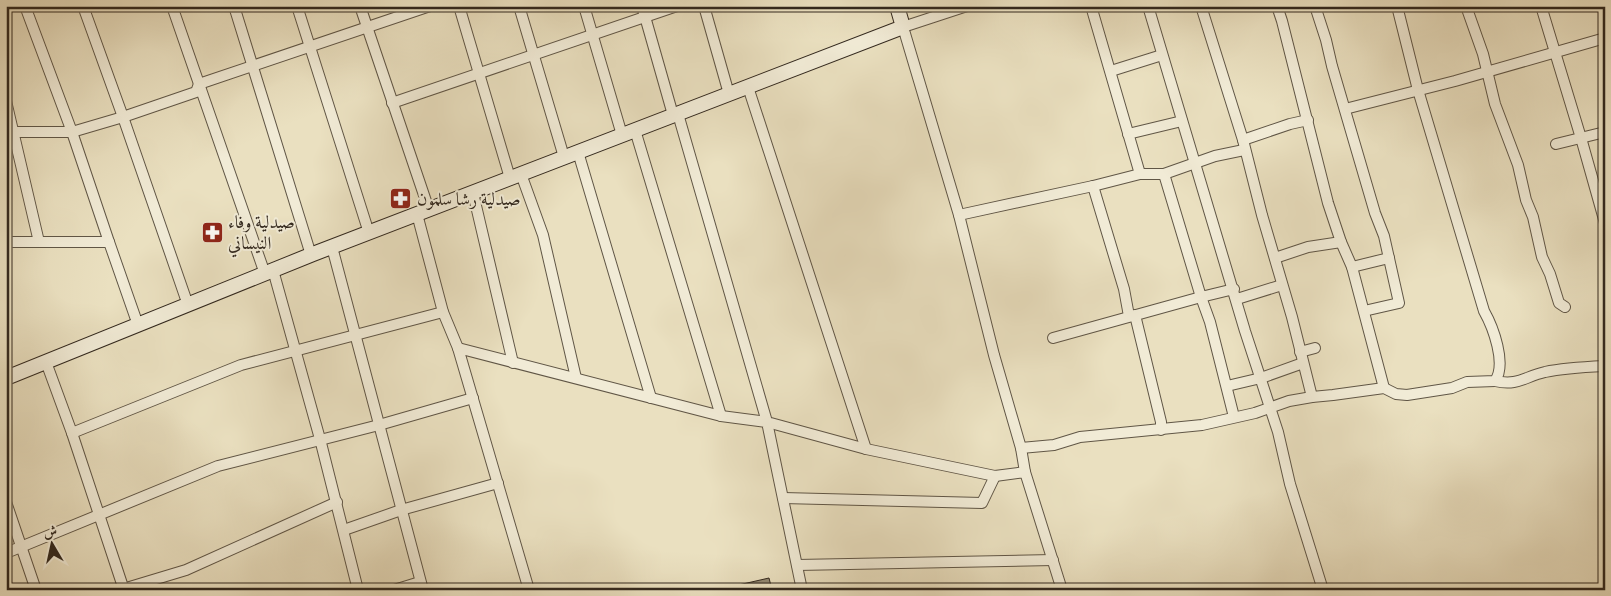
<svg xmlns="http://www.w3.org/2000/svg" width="1611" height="596" viewBox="0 0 1611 596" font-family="Alegreya,Amiri,serif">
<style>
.building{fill:#928872;stroke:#32281e}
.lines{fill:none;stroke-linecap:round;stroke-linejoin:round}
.street-casing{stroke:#605646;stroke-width:12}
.secondary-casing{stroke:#32281e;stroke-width:16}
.street{stroke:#f1ebd6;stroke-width:10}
.secondary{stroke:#f1ebd6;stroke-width:14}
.labels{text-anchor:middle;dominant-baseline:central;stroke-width:4;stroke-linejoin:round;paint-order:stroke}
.poi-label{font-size:18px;fill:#32281e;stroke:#f1ebd6;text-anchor:start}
</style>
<rect width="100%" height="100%" fill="#eae0c0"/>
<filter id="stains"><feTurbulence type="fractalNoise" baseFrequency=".004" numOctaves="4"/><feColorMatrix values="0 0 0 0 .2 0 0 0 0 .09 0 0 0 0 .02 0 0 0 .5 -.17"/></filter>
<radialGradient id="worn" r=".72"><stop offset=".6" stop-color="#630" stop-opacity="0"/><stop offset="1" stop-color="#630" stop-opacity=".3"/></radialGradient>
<path class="building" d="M769,578l3,12h-37l-1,-4z"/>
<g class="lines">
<defs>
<g id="street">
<path d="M25,6l47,126 37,110"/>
<path d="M83,6l40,111 65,188"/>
<path d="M172,6l93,268"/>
<path d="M234,6l77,249"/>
<path d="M297,6l72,227"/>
<path d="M360,6l69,204"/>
<path d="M459,6l51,172"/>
<path d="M519,6l45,151"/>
<path d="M584,6l38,129"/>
<path d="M642,6l31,109"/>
<path d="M704,6l25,88"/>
<path d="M967,6l-64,21 56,188 35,140 27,93 4,24"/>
<path d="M1091,6l49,168"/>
<path d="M1148,6l97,325 33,101 12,52 33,106"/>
<path d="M1201,6l42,134 19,75 30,102 20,80"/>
<path d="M1277,6l5,15 46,182 13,39 11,25 32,121"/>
<path d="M1315,6l11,34 6,26 43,147 9,23 15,67 -35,8"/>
<path d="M1466,6l17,48 12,50 23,61 8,35 7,17 9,40 8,17 9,29 6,4"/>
<path d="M1541,6l40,132 24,85"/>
<path d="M1111,71l51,-16"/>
<path d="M748,87l118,362"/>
<path d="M6,101l33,141"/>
<path d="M392,103l285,-97"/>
<path d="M1345,109l110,-28 150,-43"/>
<path d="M678,114l89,308 99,27 129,27 30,-4 37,118"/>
<path d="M635,130l86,286"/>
<path d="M6,132h66l51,-15 73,-25 3,-8 231,-78"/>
<path d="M1128,134l54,-13"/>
<path d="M1243,140l47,-16 18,-4"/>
<path d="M1556,144l49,-12"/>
<path d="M578,152l73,246"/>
<path d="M521,174l22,61 33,143"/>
<path d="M1164,174l37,123 33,-8"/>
<path d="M1093,186l47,-12h24l51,-18 29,-6"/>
<path d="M473,193l40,170"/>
<path d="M417,214l26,98 15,36"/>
<path d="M959,215l134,-29 31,103 5,27"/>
<path d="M6,242h103l29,83"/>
<path d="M332,247l91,343"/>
<path d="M1275,258l33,-11 33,-5"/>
<path d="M1352,267l37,-9"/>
<path d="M273,270l47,169 38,151"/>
<path d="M1237,299l45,-14"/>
<path d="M1135,315l26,107v8"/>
<path d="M1053,338l148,-41 9,25 24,95"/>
<path d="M1300,352l15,-4"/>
<path d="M46,362l26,71 52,157"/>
<path d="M1495,381c23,5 29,-4 50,-9 19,-4 40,-5 60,-6"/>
<path d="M1227,386l34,-8 42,-15"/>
<path d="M72,433l169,-68 202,-53"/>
<path d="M1021,448l33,-3 26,-8 122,-12 53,-12 34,-12 23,-4 21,-2 51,-7 12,6 11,1 45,-7 15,-6 28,-1c12,-17 -2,-54 -11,-70l-66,-221 -21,-84"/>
<path d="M783,498l199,5 13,-27"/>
<path d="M6,502l30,88"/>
<path d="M344,530l57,-20 97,-27"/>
<path d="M6,553l212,-87 161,-41 94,-27"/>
<path d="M797,565l256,-5"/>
<path d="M123,589l63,-19 151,-68"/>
<path d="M394,590l26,-8"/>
<path d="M529,590l-71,-242 263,68 46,6 35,168"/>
</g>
<path id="secondary" d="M6,378l307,-124 590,-227 -6,-21"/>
</defs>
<use href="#street" class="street-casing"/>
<use href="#secondary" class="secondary-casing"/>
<use href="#street" class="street"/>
<use href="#secondary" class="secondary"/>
</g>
<defs>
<symbol id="pharmacy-square" viewBox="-11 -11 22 22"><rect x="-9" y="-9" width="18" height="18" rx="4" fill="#8f2418" stroke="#f1ebd6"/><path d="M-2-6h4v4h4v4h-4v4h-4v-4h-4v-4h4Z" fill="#fff"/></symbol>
</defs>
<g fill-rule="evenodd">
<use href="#pharmacy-square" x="388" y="186" width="25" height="25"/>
<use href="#pharmacy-square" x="200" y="220" width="25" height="25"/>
</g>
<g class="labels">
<g class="poi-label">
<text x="417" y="199">صيدلية رشا سلمون</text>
<text x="228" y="222">صيدلية وفاء<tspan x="228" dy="21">النيساني</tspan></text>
</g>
</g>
<rect width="1611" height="596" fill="none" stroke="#eae0c0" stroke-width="25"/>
<rect x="8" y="8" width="1596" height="581" fill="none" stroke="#32281e" stroke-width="2.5"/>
<rect x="12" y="12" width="1586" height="571" fill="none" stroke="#32281e"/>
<g transform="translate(52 544) rotate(351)" stroke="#f1ebd6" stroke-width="4" paint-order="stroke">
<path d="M0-4L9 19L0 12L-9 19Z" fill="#32281e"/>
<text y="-8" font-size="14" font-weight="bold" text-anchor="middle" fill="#32281e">ش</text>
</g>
<rect width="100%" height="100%" filter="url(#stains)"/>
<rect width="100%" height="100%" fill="url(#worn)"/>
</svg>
